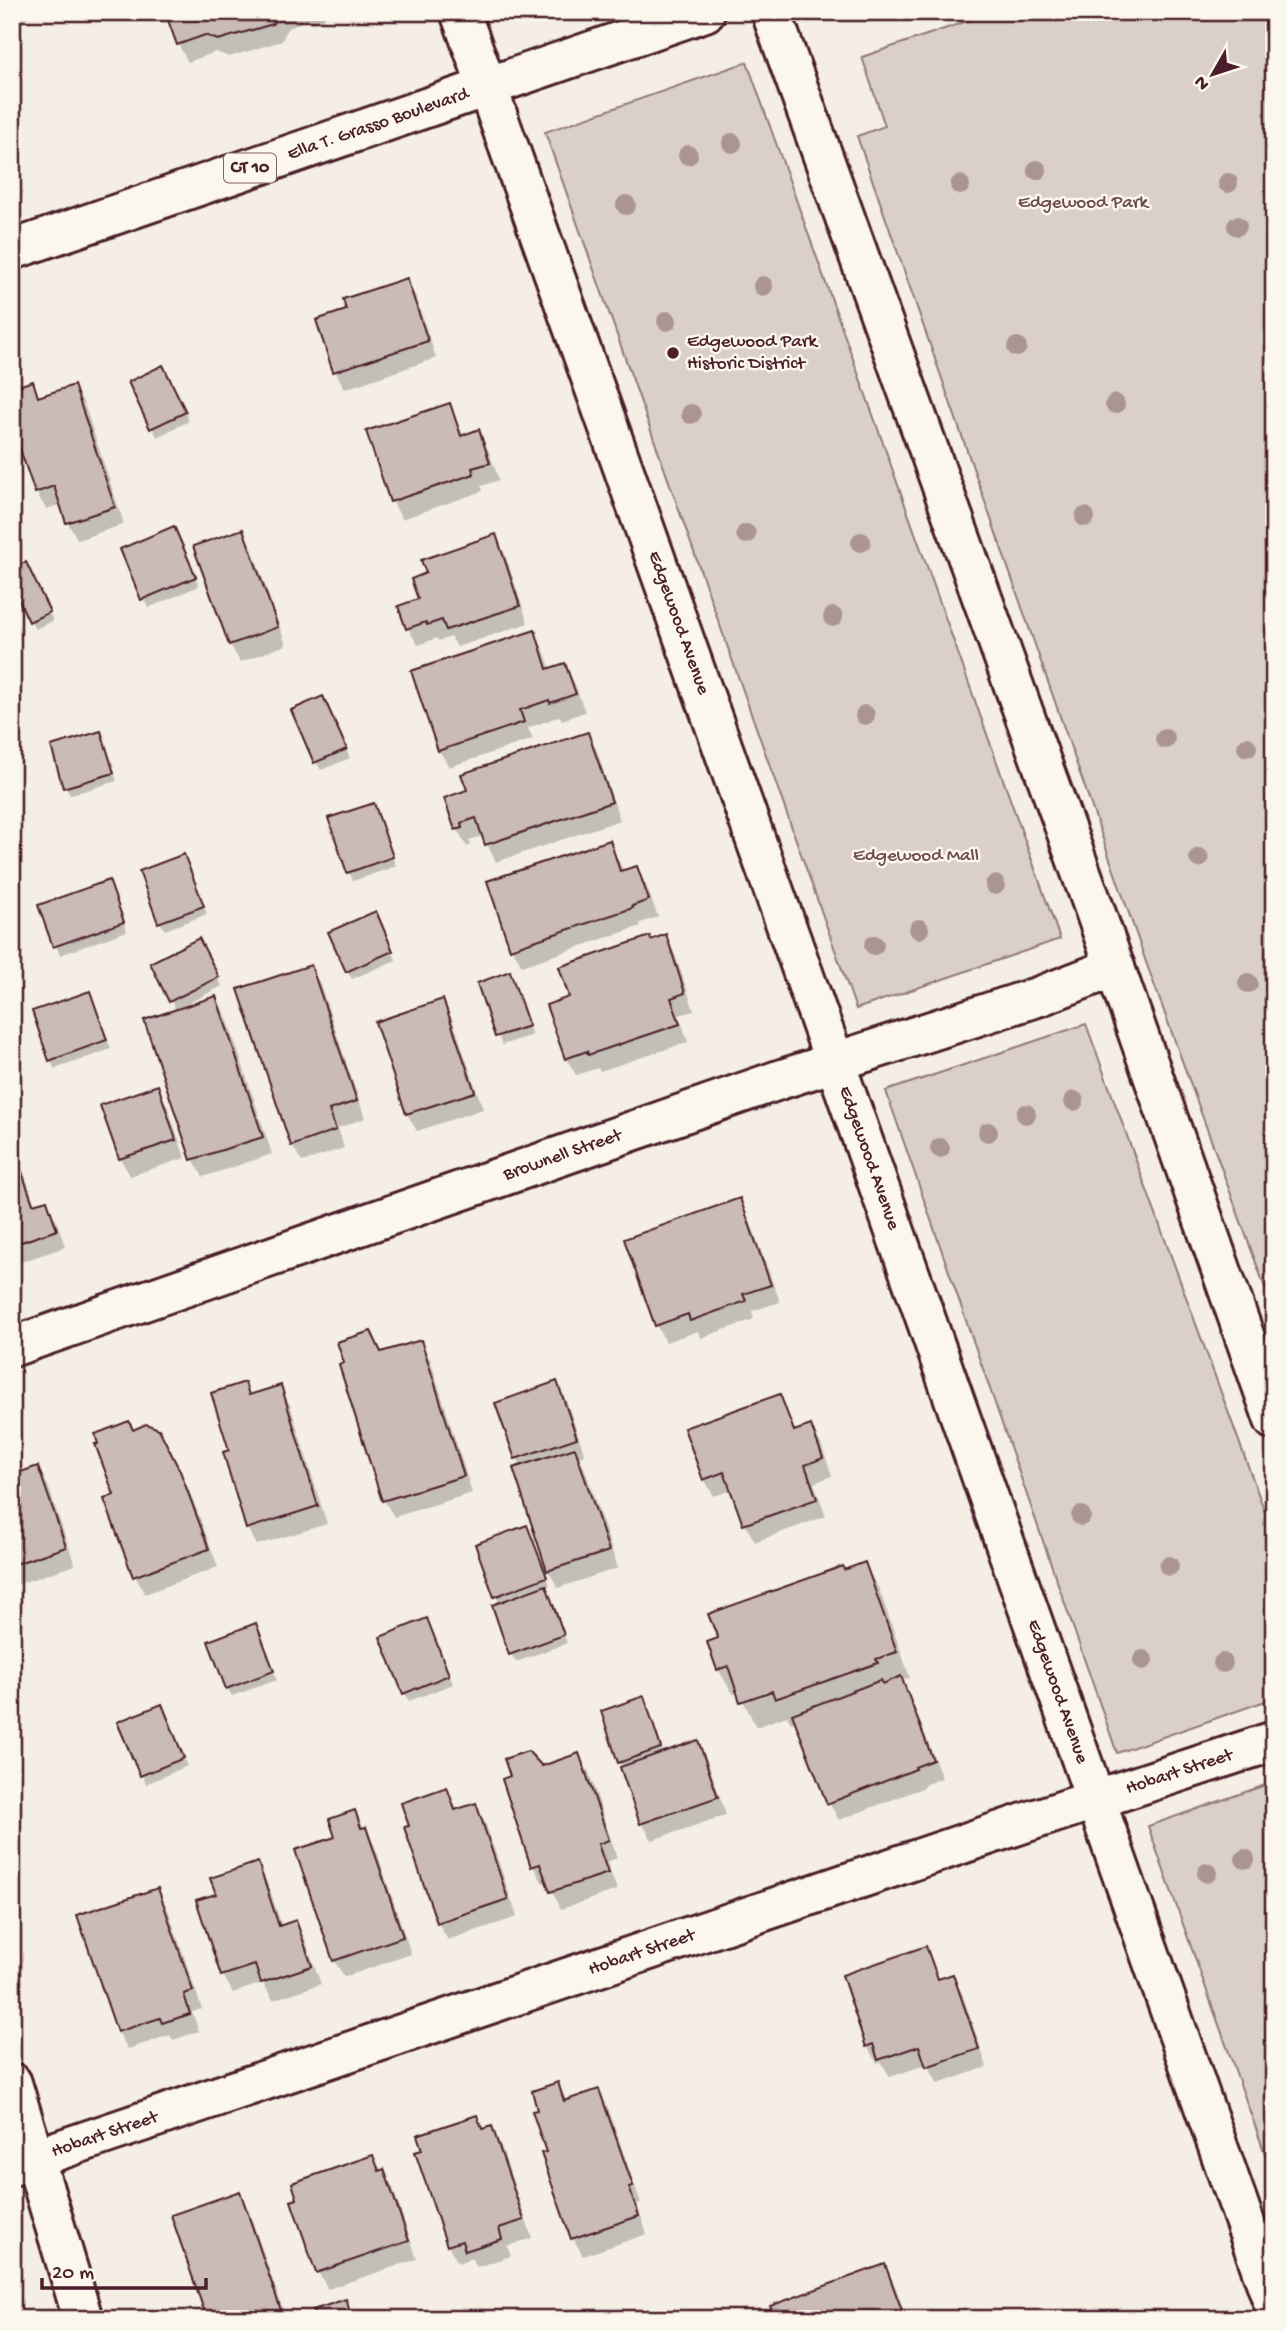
<svg xmlns="http://www.w3.org/2000/svg" width="1286" height="2331" viewBox="0 0 1286 2331" font-family="'Gochi Hand',sans-serif">
<style>
.green{fill:#dbd0c9;stroke:#92787a;stroke-width:2}
.shadow{fill:#0003}
.building{fill:#cabbb6;stroke:#4a1f2b;stroke-width:2}
.lines{fill:none;stroke-linecap:round;stroke-linejoin:round}
.minor-casing{stroke:#4a1f2b;stroke-width:44}
.tertiary-casing{stroke:#4a1f2b;stroke-width:44}
.secondary-casing{stroke:#4a1f2b;stroke-width:44}
.primary-casing{stroke:#4a1f2b;stroke-width:44}
.minor{stroke:#fbf7ec;stroke-width:38}
.tertiary{stroke:#fbf7ec;stroke-width:38}
.secondary{stroke:#fbf7ec;stroke-width:38}
.primary{stroke:#fbf7ec;stroke-width:38}
.tree{fill:#aa9494}
.poi-dot{fill:#4a1f2b;stroke:#fbf7ec;stroke-width:2.5}
.labels{text-anchor:middle;dominant-baseline:central;stroke-width:5;stroke-linejoin:round;paint-order:stroke}
.shield{fill:#fbf7ec;stroke:#7f6065;stroke-width:2}
.shield-label{font-size:18px;font-weight:bold;fill:#4a1f2b}
.street-label{font-size:19px;fill:#4a1f2b;stroke:#fbf7ec}
.park-label{font-size:19px;fill:#6e4b52;stroke:#fbf7ec}
.poi-label{font-size:19px;fill:#4a1f2b;stroke:#fbf7ec;text-anchor:start}
</style>
<rect width="100%" height="100%" fill="#f4eee4"/>
<filter id="ink" filterUnits="userSpaceOnUse"><feTurbulence type="fractalNoise" baseFrequency=".0143" numOctaves="2"/><feDisplacementMap in="SourceGraphic" scale="14" xChannelSelector="R" yChannelSelector="G"/><feConvolveMatrix kernelMatrix="1 2 1 2 8 2 1 2 1" color-interpolation-filters="sRGB"/></filter>
<g filter="url(#ink)">
<g class="green">
<path d="M994,12h280v1300l-128,-350 -289,-826 28,-10 -23,-69z"/>
<path d="M747,62l313,877 -204,70 -311,-877z"/>
<path d="M1086,1024l188,513v161l-157,55 -231,-662z"/>
<path d="M1274,1782v397l-126,-353z"/>
</g>
<g class="shadow">
<path d="M12,12h29l-29,12z"/>
<path d="M167,12h160l-4,8 -11,3 -6,-3 -19,9 -5,12 -53,16 -13,-5 -28,10 -10,-18z"/>
<path d="M12,85l9,21 -9,4z"/>
<path d="M406,280l10,17 20,61 -91,31 -10,-18 13,-60z"/>
<path d="M167,375l22,46 -32,16 -27,-54z"/>
<path d="M32,384l8,14 34,-11 10,17 40,120 -46,16 -10,-17 -6,-19 -16,5 -10,-17z"/>
<path d="M449,405l15,31 14,-4 10,17 11,31 -18,6 2,5 -81,28 -10,-18z"/>
<path d="M242,531l10,17 34,97 -46,17 -10,-18z"/>
<path d="M495,536l10,18 23,69 -71,24 -6,-10 -13,4 -1,-3 -19,7 -10,-17 21,-54z"/>
<path d="M178,537l21,49 -51,22 -26,-58z"/>
<path d="M31,572l22,49 -18,8 -4,-8z"/>
<path d="M534,632l10,18 7,20 13,-5 10,17 11,30 -23,8 -2,-4 -32,12 5,11 -84,28 -10,-17z"/>
<path d="M327,707l23,51 -29,12 -5,-8z"/>
<path d="M101,733l4,9 12,39 -47,14 -5,-8z"/>
<path d="M587,734l10,17 23,69 -124,42 -13,-26 -14,4 2,5 -4,2 -10,-18 12,-37z"/>
<path d="M373,805l23,61 -43,15 -4,-9z"/>
<path d="M609,842l15,30 12,-4 10,17 12,32 -18,6 1,3 -119,40 -10,-18z"/>
<path d="M183,856l24,58 -42,16 -5,-8z"/>
<path d="M109,882l18,49 -67,24 -20,-49z"/>
<path d="M380,922l16,38 -44,19 -5,-8z"/>
<path d="M665,936l10,18 19,57 -15,4 9,27 -88,29 -2,-3 -22,7 -10,-17 5,-60 81,-57z"/>
<path d="M203,948l19,38 -45,23v2l39,-13 10,17 46,139 -69,23 -10,-18 -16,-148 -6,-10z"/>
<path d="M310,967l10,17 45,134 -27,10 6,20 -42,14 -10,-17z"/>
<path d="M509,973l23,62 -30,10 -23,-61z"/>
<path d="M89,993l22,56 -56,20 -5,-9z"/>
<path d="M442,1001l10,17 31,91 -66,22 -10,-17 -29,-91z"/>
<path d="M157,1088l10,17 18,53 -55,18 -10,-18z"/>
<path d="M12,1155l12,17 11,33 11,-3 10,17 9,28 -53,18z"/>
<path d="M739,1201l10,17 31,84 -28,9 2,8 -53,19 -3,-7 -32,11 -10,-17z"/>
<path d="M420,1342l10,17 42,134 -78,24 -10,-17 -2,-147z"/>
<path d="M556,1383l10,17 19,55 -6,2 5,10 34,101 -60,20 -10,-18 -26,-103 -5,-9z"/>
<path d="M244,1384l7,12 29,-8 10,17 37,119 -70,21 -10,-17 -15,-77z"/>
<path d="M780,1396l16,36 15,-5 10,17 11,32 -18,7 12,33 -71,26 -10,-18 -13,-34 -18,6 -10,-17z"/>
<path d="M133,1432l35,16 21,42 29,77 -73,27 -10,-18 -29,-76 10,-4z"/>
<path d="M38,1468l10,18 27,79 -63,21v-109z"/>
<path d="M526,1527l24,58 -5,2 22,56 -51,19 -5,-8 -11,-50 -4,-8z"/>
<path d="M864,1564l15,25 31,89 -9,2 9,16 32,82 -18,7 1,2 -86,33 -10,-17 -32,-82 -6,2 -4,-7 -31,11 -17,-35 -6,2 -15,-25z"/>
<path d="M256,1625l21,55 -45,16 -5,-8z"/>
<path d="M431,1629l22,55 -44,17 -4,-8z"/>
<path d="M643,1698l21,56 33,-11 10,17 19,55 -74,25 -10,-17 -22,-61z"/>
<path d="M166,1715l21,51 -41,18 -26,-61z"/>
<path d="M579,1755l10,17 28,86 -10,4 10,28 -56,19 -13,-27 -5,1 -10,-17 8,-98z"/>
<path d="M446,1789l12,22 17,-6 10,17 32,95 -69,23 -10,-17 -32,-94 5,-2z"/>
<path d="M354,1812l21,34 36,108 -67,23 -10,-17 3,-122z"/>
<path d="M257,1864l10,18 15,44 13,-4 10,17 16,45 -48,16 -10,-17 -30,10 -10,-18 -24,-74 19,-6z"/>
<path d="M157,1890l10,17 35,102 -10,3 7,19 -26,9 -3,-5 -42,14 -10,-17z"/>
<path d="M925,1948l15,32 12,-4 10,17 25,74 -49,17 -11,-20 -37,13 -9,-15 -4,1 -10,-17z"/>
<path d="M557,2084l10,17 31,-10 10,17 33,95 -4,1 10,30 -64,22 -10,-18 -25,-85 -9,-42z"/>
<path d="M477,2117l7,13 7,-2 10,18 31,92 -25,8 4,10 -34,11 -6,-9 -13,5 -10,-18z"/>
<path d="M373,2157l20,31 24,71 -89,30 -10,-17z"/>
<path d="M239,2194l10,17 37,108h-77z"/>
<path d="M884,2266l10,17 13,36h-130z"/>
</g>
<g class="building">
<path d="M165,12h113l-5,12 -55,16 -13,-5 -28,10z"/>
<path d="M407,278l21,63 -95,31 -17,-52 30,-10 -3,-11z"/>
<path d="M163,365l23,47 -36,17 -22,-47z"/>
<path d="M33,381l5,16 36,-12 41,122 -49,16 -12,-37 -19,7 -23,-67v-38z"/>
<path d="M450,403l11,33 18,-7 11,34 -18,5 2,6 -84,28 -24,-71z"/>
<path d="M174,526l22,51 -55,23 -21,-51z"/>
<path d="M243,529l35,98 -49,18 -36,-99z"/>
<path d="M496,534l24,72 -74,24 -4,-10 -15,5 -1,-3 -20,7 -8,-23 20,-7 -7,-20 15,-6 -5,-13z"/>
<path d="M26,562l24,50 -21,10 -17,-37v-17z"/>
<path d="M535,630l12,39 18,-6 11,31 -26,9 -1,-3 -29,10 4,12 -86,29 -27,-80z"/>
<path d="M323,696l24,53 -33,14 -23,-53z"/>
<path d="M101,731l13,42 -51,15 -12,-42z"/>
<path d="M588,732l24,70 -127,43 -9,-27 -15,5 1,5 -7,2 -11,-32 23,-8 -6,-16z"/>
<path d="M374,803l19,54 -46,16 -19,-55z"/>
<path d="M610,840l10,31 17,-5 12,34 -17,6 1,2 -123,41 -23,-68z"/>
<path d="M184,854l20,52 -46,17 -19,-52z"/>
<path d="M109,880l15,42 -71,25 -15,-42z"/>
<path d="M376,911l17,40 -47,21 -18,-40z"/>
<path d="M666,934l19,59 -14,5 9,26 -92,31 -1,-4 -22,8 -19,-54 23,-8 -10,-30 91,-31 1,4z"/>
<path d="M199,938l20,39 -50,25 -19,-39z"/>
<path d="M311,965l46,136 -28,9 7,20 -45,16 -53,-157z"/>
<path d="M510,971l19,55 -34,11 -18,-54z"/>
<path d="M90,991l17,49 -58,21 -17,-50z"/>
<path d="M216,996l47,141 -72,23 -47,-140z"/>
<path d="M443,999l32,93 -69,22 -31,-92z"/>
<path d="M158,1085l18,55 -57,19 -19,-54z"/>
<path d="M15,1153l18,51 14,-4 10,30 -45,15v-91z"/>
<path d="M740,1198l31,87 -28,9 3,7 -56,20 -2,-7 -33,12 -31,-87z"/>
<path d="M371,1331l10,21 40,-12 43,136 -82,25 -43,-136 5,-2 -7,-21z"/>
<path d="M557,1381l20,57 -62,21 -20,-56z"/>
<path d="M245,1382l4,13 32,-10 37,121 -72,23 -23,-77 6,-2 -18,-57z"/>
<path d="M780,1394l14,37 17,-6 12,33 -18,7 12,34 -74,26 -19,-53 -21,8 -19,-52z"/>
<path d="M129,1421l4,9 13,-6 13,5 21,42 29,78 -76,28 -29,-78 10,-4 -19,-51h3l-3,-10z"/>
<path d="M575,1448l34,103 -62,20 -34,-103z"/>
<path d="M38,1466l28,81 -54,18v-90z"/>
<path d="M527,1525l20,52 -53,20 -19,-53z"/>
<path d="M865,1562l32,90 -21,7 2,4 -103,36 -3,-8 -32,11 -12,-36 -11,4 -10,-28 11,-4 -10,-24 135,-48 1,4z"/>
<path d="M546,1585l18,50 -55,20 -17,-50z"/>
<path d="M427,1618l22,57 -46,19 -23,-57z"/>
<path d="M256,1623l18,48 -48,18 -18,-48z"/>
<path d="M901,1676l32,84 -18,7 1,2 -89,35 -35,-90 89,-34 2,4z"/>
<path d="M644,1696l17,52 -43,15 -17,-52z"/>
<path d="M162,1704l22,54 -44,18 -23,-54z"/>
<path d="M698,1740l20,57 -78,27 -20,-57z"/>
<path d="M528,1751l14,15 37,-13 30,87 -11,4 10,29 -58,19 -10,-28 -9,3 -29,-88 8,-3 -6,-17z"/>
<path d="M447,1787l8,23 21,-7 32,96 -71,24 -33,-96 5,-1 -8,-23z"/>
<path d="M355,1810l6,18 5,-1 37,110 -70,24 -38,-111 40,-13 -6,-18z"/>
<path d="M258,1862l21,64 17,-6 16,46 -51,17 -6,-18 -34,11 -25,-76 20,-6 -6,-16z"/>
<path d="M158,1888l35,103 -9,3 6,20 -28,9 -2,-5 -43,14 -40,-117z"/>
<path d="M926,1946l12,33 15,-5 26,75 -53,18 -7,-21 -41,14 -5,-16 -7,3 -24,-72z"/>
<path d="M558,2082l6,19 35,-12 34,97 -4,1 10,29 -68,23 -30,-86 5,-1 -14,-41 5,-1 -5,-19z"/>
<path d="M477,2115l5,14 10,-3 32,94 -25,8 3,11 -37,12 -3,-10 -15,5 -32,-94 7,-2 -5,-15z"/>
<path d="M373,2155l6,16 5,-2 25,72 -93,32 -25,-72 6,-2 -5,-16z"/>
<path d="M240,2191l44,128h-77l-36,-104z"/>
<path d="M885,2264l20,55h-130l-5,-13z"/>
<path d="M346,2299l6,20h-37l-2,-9z"/>
</g>
<g class="lines">
<defs>
<g id="minor">
<path id="s1" d="M12,1347l767,-267 261,-84 75,-29"/>
<path d="M12,2083l71,236"/>
<path id="s2" d="M12,2166l1009,-342 253,-83"/>
</g>
<g id="tertiary">
<path d="M771,12l324,899 179,509"/>
<path id="s3" d="M487,86l371,1041 416,1178"/>
</g>
<path id="secondary" d="M460,12l27,74"/>
<g id="primary">
<path id="s4" d="M12,250l693,-238"/>
</g>
</defs>
<use href="#minor" class="minor-casing"/>
<use href="#tertiary" class="tertiary-casing"/>
<use href="#secondary" class="secondary-casing"/>
<use href="#primary" class="primary-casing"/>
<use href="#minor" class="minor"/>
<use href="#tertiary" class="tertiary"/>
<use href="#secondary" class="secondary"/>
<use href="#primary" class="primary"/>
</g>
<g class="tree">
<circle cx="732" cy="143" r="10"/>
<circle cx="688" cy="155" r="10"/>
<circle cx="1037" cy="170" r="10"/>
<circle cx="1228" cy="183" r="10"/>
<circle cx="960" cy="185" r="10"/>
<circle cx="626" cy="205" r="10"/>
<circle cx="1237" cy="226" r="10"/>
<circle cx="763" cy="286" r="10"/>
<circle cx="667" cy="321" r="10"/>
<circle cx="1017" cy="347" r="10"/>
<circle cx="1115" cy="404" r="10"/>
<circle cx="691" cy="414" r="10"/>
<circle cx="1085" cy="517" r="10"/>
<circle cx="746" cy="534" r="10"/>
<circle cx="861" cy="542" r="10"/>
<circle cx="833" cy="617" r="10"/>
<circle cx="865" cy="715" r="10"/>
<circle cx="1165" cy="739" r="10"/>
<circle cx="1247" cy="747" r="10"/>
<circle cx="1199" cy="858" r="10"/>
<circle cx="995" cy="885" r="10"/>
<circle cx="919" cy="929" r="10"/>
<circle cx="874" cy="945" r="10"/>
<circle cx="1248" cy="983" r="10"/>
<circle cx="1074" cy="1101" r="10"/>
<circle cx="1026" cy="1114" r="10"/>
<circle cx="988" cy="1132" r="10"/>
<circle cx="940" cy="1148" r="10"/>
<circle cx="1081" cy="1516" r="10"/>
<circle cx="1169" cy="1566" r="10"/>
<circle cx="1143" cy="1660" r="10"/>
<circle cx="1223" cy="1663" r="10"/>
<circle cx="1245" cy="1859" r="10"/>
<circle cx="1207" cy="1873" r="10"/>
</g>
</g>
<circle class="poi-dot" cx="673" cy="353" r="7"/>
<g class="labels">
<rect class="shield" x="224" y="153.5" width="52" height="29" rx="5"/>
<g class="shield-label">
<text x="250" y="168">CT 10</text>
</g>
<g class="street-label">
<text stroke="none"><textPath href="#s4" startOffset="387">Ella T. Grasso Boulevard</textPath></text>
<text stroke="none"><textPath href="#s3" startOffset="570">Edgewood Avenue</textPath></text>
<text stroke="none"><textPath href="#s1" startOffset="583">Brownell Street</textPath></text>
<text stroke="none"><textPath href="#s3" startOffset="1138">Edgewood Avenue</textPath></text>
<text stroke="none"><textPath href="#s3" startOffset="1704">Edgewood Avenue</textPath></text>
<text stroke="none"><textPath href="#s2" startOffset="1232">Hobart Street</textPath></text>
<text stroke="none"><textPath href="#s2" startOffset="665">Hobart Street</textPath></text>
<text stroke="none"><textPath href="#s2" startOffset="98">Hobart Street</textPath></text>
</g>
<g class="park-label">
<text x="1083" y="203">Edgewood Park</text>
<text x="916" y="856">Edgewood Mall</text>
</g>
<g class="poi-label">
<text x="687" y="342">Edgewood Park<tspan x="687" dy="22">Historic District</tspan></text>
</g>
</g>
<rect width="1286" height="2331" fill="none" stroke="#fbf7ec" stroke-width="42"/>
<rect x="21" y="21" width="1244" height="2289" fill="none" stroke="#4a1f2b" stroke-width="2.5" filter="url(#ink)"/>
<g transform="translate(1213 74) rotate(231)" stroke="#fbf7ec" stroke-width="5" paint-order="stroke">
<path d="M0-5L12 26L0 18L-12 26Z" fill="#4a1f2b"/>
<text y="-10" font-size="19" font-weight="bold" text-anchor="middle" fill="#4a1f2b">N</text>
</g>
<path d="M42 2278v10h164v-10" fill="none" stroke="#4a1f2b" stroke-width="3.5"/>
<text x="52" y="2278" font-size="21" fill="#4a1f2b" stroke="#fbf7ec" stroke-width="5" paint-order="stroke">20 m</text>
</svg>
